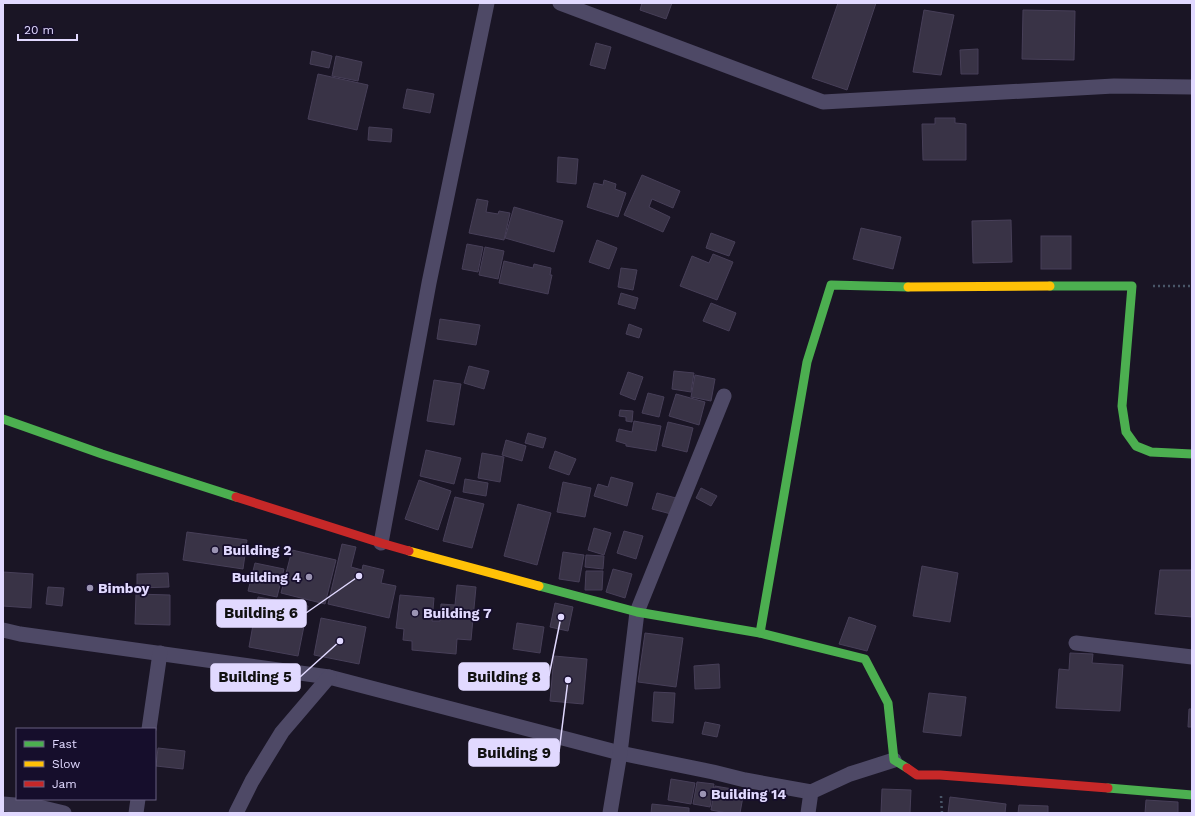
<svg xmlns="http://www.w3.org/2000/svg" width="1195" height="816" viewBox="0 0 1195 816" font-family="'Work Sans',sans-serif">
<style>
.building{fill:#393346;stroke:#473f58}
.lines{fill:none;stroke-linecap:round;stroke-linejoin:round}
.path{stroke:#495668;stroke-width:2.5;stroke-dasharray:2 3;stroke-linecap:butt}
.street{stroke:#4e4966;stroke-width:15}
.fast{stroke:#4caf50;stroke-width:9}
.slow{stroke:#ffc107;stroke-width:9}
.jam{stroke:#c62828;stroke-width:9}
.poi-dot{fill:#9b94b3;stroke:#160e2c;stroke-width:1.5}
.labels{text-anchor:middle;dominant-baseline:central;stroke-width:3.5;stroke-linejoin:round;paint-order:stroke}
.poi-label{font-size:14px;font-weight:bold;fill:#e1d9ff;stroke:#160e2c;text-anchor:start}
.leader{fill:none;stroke:#e1d9ff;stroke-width:1.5}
.callout-dot{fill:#e1d9ff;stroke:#160e2c;stroke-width:1.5}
.callout{fill:#e1d9ff;stroke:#e1d9ff;stroke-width:1.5}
.callout-label{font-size:15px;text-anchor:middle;font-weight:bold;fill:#111}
</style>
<rect width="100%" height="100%" fill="#1a1525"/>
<g class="building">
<path d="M642,3h30l-6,16 -26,-9z"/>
<path d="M838,3h38l-29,87 -35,-12z"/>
<path d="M924,10l30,5 -13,60 -28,-3z"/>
<path d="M1023,10l52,1 -1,49 -52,-1z"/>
<path d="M596,43l15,4 -6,22 -15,-4z"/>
<path d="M978,49v25h-17l-1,-24z"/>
<path d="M312,51l20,5 -3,12 -19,-4z"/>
<path d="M336,56l26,6 -4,19 -26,-5z"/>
<path d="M318,74l50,11 -11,45 -49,-11z"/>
<path d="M407,89l27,5 -4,19 -27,-5z"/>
<path d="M935,118h20v5l11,1v36h-43l-1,-36h13z"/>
<path d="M369,127l23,2 -1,13 -23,-2z"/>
<path d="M558,157l20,2 -2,25 -19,-2z"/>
<path d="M642,175l38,16 -7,17 -21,-9 -3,8 21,10 -7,15 -39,-17z"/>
<path d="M604,180l12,4 -1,5 11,4 -8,24 -31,-10 7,-24 9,2z"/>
<path d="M477,199l11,2 -2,11 12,2 1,-3 11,2 -6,27 -35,-7z"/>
<path d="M514,207l49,14 -9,31 -49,-14z"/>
<path d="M1011,220l1,42 -39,1 -1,-42z"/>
<path d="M861,228l40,9 -8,32 -40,-10z"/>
<path d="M711,233l24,9 -6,14 -23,-8z"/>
<rect x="1041" y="236" width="30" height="33"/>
<path d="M597,240l20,8 -8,21 -20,-7z"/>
<path d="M467,244l16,3 -5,25 -16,-3z"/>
<path d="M485,247l19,4 -6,28 -19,-4z"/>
<path d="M713,254l20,8 -16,38 -37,-14 12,-30 17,7z"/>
<path d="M504,261l29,7 1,-4 17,4 -1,7h2l-4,19 -49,-11z"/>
<path d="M621,268l16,2 -4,20 -15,-3z"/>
<path d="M621,293l17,5 -3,11 -17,-5z"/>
<path d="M711,303l25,10 -7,18 -26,-10z"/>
<path d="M440,319l40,6 -4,20 -39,-6z"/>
<path d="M629,324l13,5 -3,9 -13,-4z"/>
<path d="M469,366l20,5 -5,18 -20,-6z"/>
<path d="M674,371l20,2 -3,19 -19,-3z"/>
<path d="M628,372l15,5 -8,23 -15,-6z"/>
<path d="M695,375l20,4 -4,22 -20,-4z"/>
<path d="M434,380l27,4 -7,41 -27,-4z"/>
<path d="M648,393l16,4 -5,20 -17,-4z"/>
<path d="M676,394l29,8 -6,23 -30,-9z"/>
<path d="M620,410l13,1 -1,11 -6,-1v-4l-7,-1z"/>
<path d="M634,421l27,5 -5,25 -30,-5v-2l-10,-3 3,-12 13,3z"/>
<path d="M668,422l25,6 -6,24 -25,-6z"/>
<path d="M528,433l18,5 -3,10 -18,-5z"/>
<path d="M506,440l20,6 -4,15 -20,-6z"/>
<path d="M426,450l35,8 -7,26 -34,-8z"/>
<path d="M555,451l21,8 -7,16 -20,-7z"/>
<path d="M482,453l22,4 -4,25 -22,-4z"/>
<path d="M611,477l22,6 -6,23 -33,-10 4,-12 10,3z"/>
<path d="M465,479l23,4 -2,13 -23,-4z"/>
<path d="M419,480l32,11 -13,39 -33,-11z"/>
<path d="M563,482l28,6 -6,29 -28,-5z"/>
<path d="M701,488l16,8 -6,10 -15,-8z"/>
<path d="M657,493l19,5 -5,16 -19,-5z"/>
<path d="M455,497l29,7 -12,44 -29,-7z"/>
<path d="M518,504l33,9 -14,52 -33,-9z"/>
<path d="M594,528l17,5 -7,22 -16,-5z"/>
<path d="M624,531l19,5 -7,23 -19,-6z"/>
<path d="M187,532l60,8 -4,29 -60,-9z"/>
<path d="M342,544l14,3 -5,20 11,3 1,-5 21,5 -3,13 15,3 -7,32 -61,-14z"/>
<path d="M292,550l44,10 -11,44 -44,-11z"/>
<path d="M563,552l21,3 -5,27 -20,-3z"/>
<path d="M586,555l18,1 -1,13 -18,-2z"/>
<path d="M255,563l29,6 -7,28 -29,-6z"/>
<path d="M922,566l36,7 -8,49 -37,-6z"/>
<path d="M613,569l19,5 -7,24 -19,-6z"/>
<path d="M1160,570h32v47l-37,-3z"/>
<path d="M586,571h17l-1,19h-17z"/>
<path d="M3,572l30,2 -2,34 -28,-2z"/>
<path d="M168,573l1,14 -32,1v-14z"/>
<path d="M457,585l19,2 -5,53 -14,-1 -1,15 -44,-4v-9l-9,-1 1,-11 -8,-1 4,-33 34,3 -2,23h8l1,-17 14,1z"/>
<path d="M48,587l16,1 -2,18 -16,-2z"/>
<path d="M136,594l34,1v30l-35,-1z"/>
<path d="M258,597l50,9 -10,50 -49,-9z"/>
<path d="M555,603l18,4 -5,24 -18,-4z"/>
<path d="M849,617l27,9 -9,25 -28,-7z"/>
<path d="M321,618l45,9 -7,37 -45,-9z"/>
<path d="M517,623l27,4 -4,26 -27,-4z"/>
<path d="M645,633l38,5 -7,49 -38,-5z"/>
<path d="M1070,653l23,1 -1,9 31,2 -3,46 -64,-3 3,-39 10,1z"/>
<path d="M554,656l33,3 -4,45 -33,-3z"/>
<path d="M719,664l1,24 -25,1 -1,-23z"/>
<path d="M654,692l21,1 -2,30 -21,-2z"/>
<path d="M929,693l37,4 -5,39 -38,-4z"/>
<path d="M1189,709h3v18h-4z"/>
<path d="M705,722l15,3 -3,12 -15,-3z"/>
<path d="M158,748l27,3 -2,18 -27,-3z"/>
<path d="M671,779l24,4 -4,21 -23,-4z"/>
<path d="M697,782l17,2 -4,23 -17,-3z"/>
<path d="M715,786l29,5 -4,22h-13l-16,-3z"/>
<path d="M882,789l29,1 -1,23h-29z"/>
<path d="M950,797l56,7 -1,9h-57z"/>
<path d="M1146,800l32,2v11h-33z"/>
<path d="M652,804l37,4v5h-38z"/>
<path d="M1019,805l29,1v7h-30z"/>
</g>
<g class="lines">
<g class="path">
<path d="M1153,286h39"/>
<path d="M941,796l1,17"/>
</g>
<g class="street">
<path d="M560,3l263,99 291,-16 78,1"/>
<path d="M381,543l48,-260 58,-280"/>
<path d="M3,630l17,4 309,43 291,76 93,19 32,8 66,12"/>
<path d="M1076,643l116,14"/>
<path d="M149,729l11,-76"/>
<path d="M3,804l36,3 25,6"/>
<path d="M136,813l2,-14"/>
<path d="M236,813l16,-32 30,-49 47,-55"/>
<path d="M610,813l10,-60 17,-141 87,-216"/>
<path d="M808,813l3,-21 39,-18 44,-14"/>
</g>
<g class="fast">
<path d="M1050,286h82l-10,120 4,26 10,14 15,6 41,2"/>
<path d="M3,419l99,35 134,43"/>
<path d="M539,586l98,26 123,21 105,26 23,44 6,57 13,8"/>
<path d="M760,633l47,-271 24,-77 77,2"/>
<path d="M1108,788l84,7"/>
</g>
<g class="slow">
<path d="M908,287l142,-1"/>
<path d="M409,551l130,35"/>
</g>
<g class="jam">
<path d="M236,497l145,46 28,8"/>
<path d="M907,768l10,7h23l168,13"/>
</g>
</g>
<g class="poi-dot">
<circle cx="215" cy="550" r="4"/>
<circle cx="309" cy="577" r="4"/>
<circle cx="90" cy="588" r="4"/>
<circle cx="415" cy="613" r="4"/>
<circle cx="703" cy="794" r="4"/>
</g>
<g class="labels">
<g class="poi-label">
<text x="223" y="550">Building 2</text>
<text x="301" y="577" text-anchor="end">Building 4</text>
<text x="98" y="588">Bimboy</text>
<text x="423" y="613">Building 7</text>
<text x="711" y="794">Building 14</text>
</g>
</g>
<path class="leader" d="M359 576L306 613M561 617L549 676M340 641L300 677M568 680L559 752"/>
<g class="callout-dot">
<circle cx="359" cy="576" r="4"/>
<circle cx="561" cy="617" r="4"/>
<circle cx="340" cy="641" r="4"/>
<circle cx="568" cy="680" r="4"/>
</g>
<g class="callout">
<rect x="217" y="600" width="89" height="27" rx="4"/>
<rect x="459" y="663" width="90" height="27" rx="4"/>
<rect x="211" y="664" width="89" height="27" rx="4"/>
<rect x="469" y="739" width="90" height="27" rx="4"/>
</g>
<g class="callout-label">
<text x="261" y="618">Building 6</text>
<text x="504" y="682">Building 8</text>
<text x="255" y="682">Building 5</text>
<text x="514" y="758">Building 9</text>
</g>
<rect width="1195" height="816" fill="none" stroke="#e1d9ff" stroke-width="8"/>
<rect x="16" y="728" width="140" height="72" fill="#160e2c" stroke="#675f80"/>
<rect x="24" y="741" width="20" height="6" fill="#4caf50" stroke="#675f80"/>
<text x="52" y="748" font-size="12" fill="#e1d9ff">Fast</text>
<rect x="24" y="761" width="20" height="6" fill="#ffc107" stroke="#675f80"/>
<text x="52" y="768" font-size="12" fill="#e1d9ff">Slow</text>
<rect x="24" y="781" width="20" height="6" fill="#c62828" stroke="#675f80"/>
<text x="52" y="788" font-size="12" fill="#e1d9ff">Jam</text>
<path d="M18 34v6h59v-6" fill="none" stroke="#e1d9ff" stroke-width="2"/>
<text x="24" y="34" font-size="12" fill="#e1d9ff" stroke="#160e2c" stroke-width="3" paint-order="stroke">20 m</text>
</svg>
